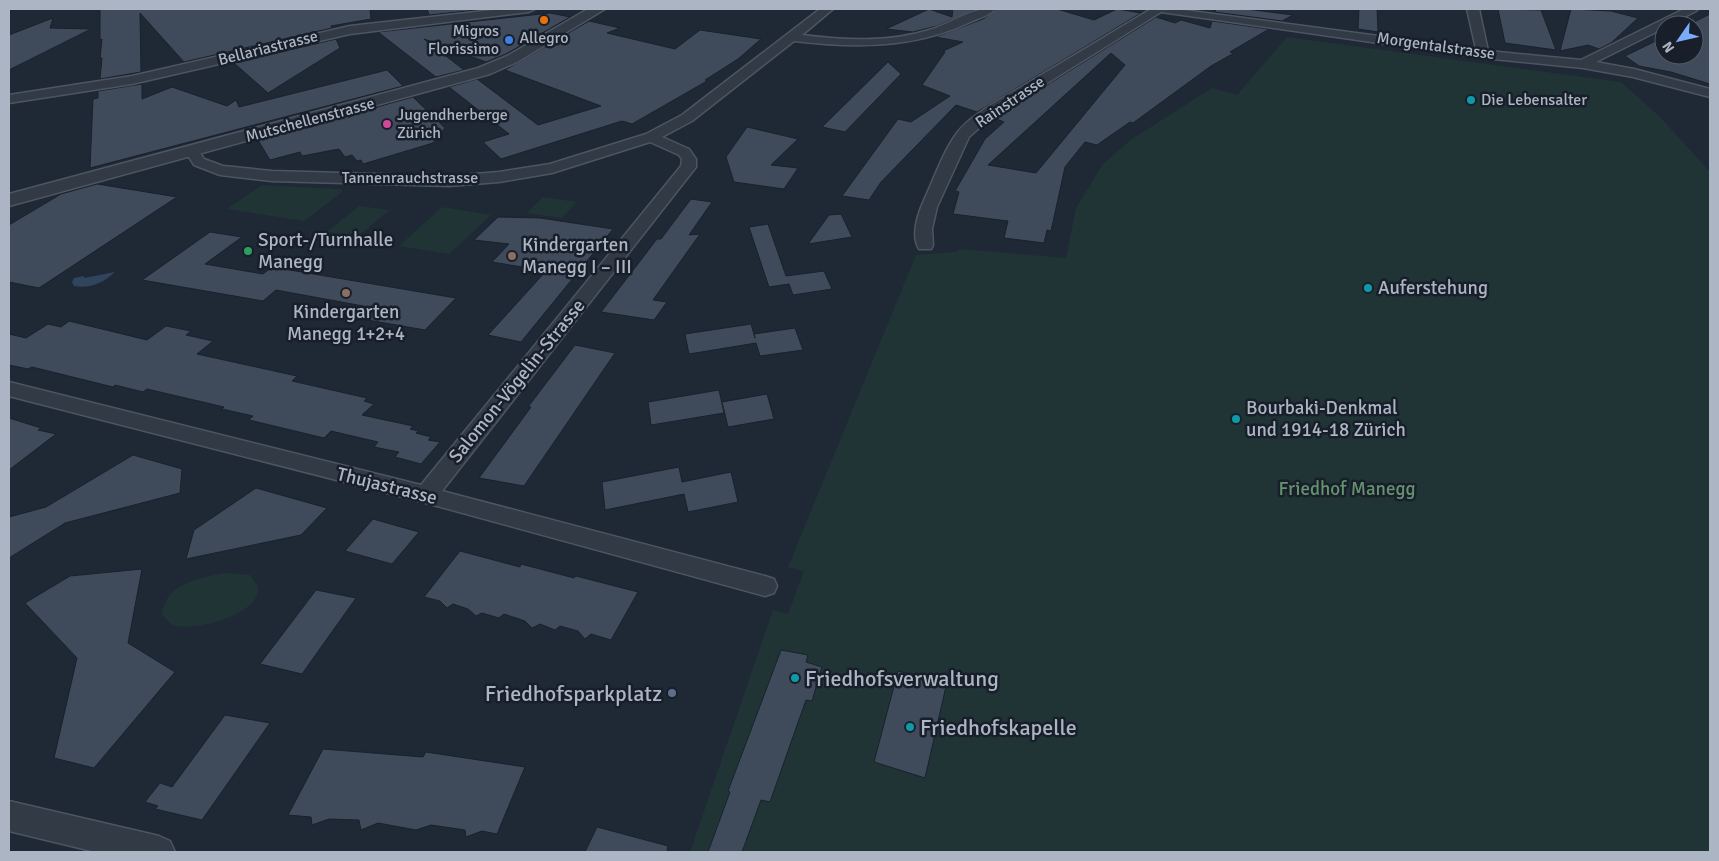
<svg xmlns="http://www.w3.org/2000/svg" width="1719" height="861" viewBox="0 0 1719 861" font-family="Signika,sans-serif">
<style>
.green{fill:#203436}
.water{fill:#31445d}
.building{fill:#3f4b5a;stroke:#1a212c;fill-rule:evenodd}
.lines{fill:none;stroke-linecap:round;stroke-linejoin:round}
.minor-casing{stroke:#4c5561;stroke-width:3}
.tertiary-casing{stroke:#4c5561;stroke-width:3}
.minor{fill:#323a46;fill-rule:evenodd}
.tertiary{fill:#323a46;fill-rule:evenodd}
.food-dot{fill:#e8710a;stroke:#181f2a;stroke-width:2}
.shop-dot{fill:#3f7fe0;stroke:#181f2a;stroke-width:2}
.culture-dot{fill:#0f9aa8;stroke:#181f2a;stroke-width:2}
.hotel-dot{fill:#d1479c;stroke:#181f2a;stroke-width:2}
.leisure-dot{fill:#2e9e5b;stroke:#181f2a;stroke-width:2}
.education-dot{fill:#8d6e63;stroke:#181f2a;stroke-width:2}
.service-dot{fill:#5c6f8a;stroke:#181f2a;stroke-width:2}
.labels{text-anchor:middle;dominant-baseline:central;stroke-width:5;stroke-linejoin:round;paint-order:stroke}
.far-poi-label{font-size:16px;fill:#acb5c3;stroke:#181f2a;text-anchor:start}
.far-street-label{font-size:16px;fill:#acb5c3;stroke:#181f2a}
.poi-label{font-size:19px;fill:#acb5c3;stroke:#181f2a;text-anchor:start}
.street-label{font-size:19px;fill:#acb5c3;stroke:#181f2a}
.park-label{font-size:19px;fill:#64936e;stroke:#181f2a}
.near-poi-label{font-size:22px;fill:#acb5c3;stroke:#181f2a;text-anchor:start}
</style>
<rect width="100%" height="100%" fill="#1f2835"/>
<g class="green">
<path d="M1287,37l334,45 39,35 50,55v680h-1020l83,-242 15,4 16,-43 -16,-4 128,-312 40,-3 4,-3 106,9 10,-50 27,-44 29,-25 80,-51 25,7z"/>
<path d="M262,185l78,4 2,1v2l-38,29 -77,-12z"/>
<path d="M543,197l34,5 -15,16 -35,-5z"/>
<path d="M359,206l31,4 -33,27 -30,-5z"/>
<path d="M442,207l49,8 -42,39 -50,-8z"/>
<path d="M224,573l26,2c2,3 5,7 7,10 10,28 -64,48 -84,40 -4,-2 -8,-8 -11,-11 4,-31 37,-36 62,-41z"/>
</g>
<path class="water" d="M115,272c-12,11 -25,17 -41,14l-2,-4 2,-4 10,-2v2z"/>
<g class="building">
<path d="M100,9h270l1,10 -40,7 1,2 -148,34 -44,-49 1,59 -41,7 2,-21h-2l2,-19 -2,1z"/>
<path d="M427,9h60l-58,6z"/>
<path d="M929,9l23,8 1,-8h24l-40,17 -24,6 -27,-3z"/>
<path d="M997,9h60l37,11 23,-11 24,4 -164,99 -21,-7 -75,77 -12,18 -27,-4 56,-77 13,3 39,-26 -28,-11 23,-33 -2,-1 20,-9 -28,-5 48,-18z"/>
<path d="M1216,9h30l47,6 -11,6 -67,-9z"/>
<path d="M1359,9h18l1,23 -20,-3z"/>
<path d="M1498,9l43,1 15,40 -51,-7z"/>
<path d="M1571,9l40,2 27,7 -27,25 -12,6 -11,-4 -28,6z"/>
<path d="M550,13l20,4 -64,37 -20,8 -62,-23 40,31 -28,7 -58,-45z"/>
<path d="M1710,14v70l-39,-12 -32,-6 -14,-10 39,-19v18h30v-30h-6z"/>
<path d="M1156,17l19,6 6,-3 29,8 2,-7 57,8 -39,23 4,1 -23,13 -78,57 -3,-1 -33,23 -12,-3 -20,25 -14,64 -4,-1 -3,13 -40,-5 4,-17 -55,-7 6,-22 -4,-1 30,-52 19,-17 -10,-4zM1111,53l14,12 -89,108 -48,-8z"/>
<path d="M53,18l-3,10 41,1 -82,41v-35z"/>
<path d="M589,21l31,7 -13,5 68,16 25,-19 61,9 -23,20 -33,21 2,1 -75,43 -10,-3 -121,38 -18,-17 26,-8 -60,-47 28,-8 61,46 63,-19 -96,-36z"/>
<path d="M336,39l4,9 -72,45 -34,-30z"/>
<path d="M888,62l13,12 -56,58 -23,-5z"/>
<path d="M387,70l16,16 -313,82 3,-69 5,-1v-7l44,-7v15l30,-12 55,19 9,-6 3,7z"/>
<path d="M413,97l32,31 -12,15 -70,21 -2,-4 -4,1 -5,-6 -7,2 -6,-8 -37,7 -2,-4 -30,8 -12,-20z"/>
<path d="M747,127l51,12 -27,26 27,3 -14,21 -50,-7 -8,-25z"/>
<path d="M97,184l80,13 -138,91 -30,-6v-57l52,-31z"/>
<path d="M691,199l21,3 -23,33 11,-1 -47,66 14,2 -13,18 -53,-8 56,-73h4z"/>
<path d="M841,214l11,23 -44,7 21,-29z"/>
<path d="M498,217l42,1 73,11 -92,113 -33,-7 58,-64 -54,-9 17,-18 -35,-4z"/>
<path d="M768,224l18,52 38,-5 8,18 -39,6 -4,-11 -20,3 -20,-60z"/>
<path d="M210,232l32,5 -37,27 58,10 9,-7 184,31 -31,32 -63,-11 12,-11 -98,-18 -13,11 -121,-21z"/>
<path d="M69,321l78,19 19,-14 25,5 -5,4 27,6 -16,13 100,22 -5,5 75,17 -3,3 10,3 -12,11 51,11 -3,3 8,2 -2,2 15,4 -3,3 12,2 -19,22 -26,-7 4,-5 -25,-5 4,-5 -47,-11 -7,7 -75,-18 4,-4 -31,-7 2,-2 -77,-18 -4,3 -28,-7 -2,2 -81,-20 -4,2 -19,-4v-31l17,4 22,-14 13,3z"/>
<path d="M751,324l4,14 -1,-4 41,-6 8,22 -43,6 -4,-13 -67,11 -4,-20z"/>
<path d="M575,345l40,8 -91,133 -45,-8 52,-71h-3z"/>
<path d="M719,390l5,23 -73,12 -3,-23z"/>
<path d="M767,394l7,25 -46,8 -6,-25z"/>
<path d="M9,418l32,10 -3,2 18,4 -47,36z"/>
<path d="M133,455l49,14 -2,24 -115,30 -56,35v-41l37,-10z"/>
<path d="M679,467l3,15 49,-10 7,30 -50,10 -4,-18 -79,16 -3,-28z"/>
<path d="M256,488l71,20 -26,27 -115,24 8,-29z"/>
<path d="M373,519l46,13 -27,32 -47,-13z"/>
<path d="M460,551l60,16 1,-3 53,14 2,-2 62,16 -27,48 -20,-6 -6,5 -7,-8 -18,-5 -5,4 -15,-6 -8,4 -7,-7 -21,-7 -5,4 -17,-5 -6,3 -8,-7 -15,-5 -6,4 -7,-7 -16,-4z"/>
<path d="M142,569l-14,74 47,29 -81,96 -40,-10 23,-100 -52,-55 45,-27z"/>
<path d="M316,590l40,8 -54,76 -42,-10z"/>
<path d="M781,650l27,5 -2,7 16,5 -10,34 -6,-1 -36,102 -9,-2 -19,52h-34l22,-60 -2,-1z"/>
<path d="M898,671l49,11 -22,96 -51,-16z"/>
<path d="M225,715l45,8 -68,97 -47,-11 3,-3 -13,-4 15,-19 12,4z"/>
<path d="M323,749l100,8 3,-5 99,15 -28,67 -15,-3 -16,6 -1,-7 -34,-5 -15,5 -38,-7 -17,7 -2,-10 -30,-1 -17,6 -1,-8 -23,-2z"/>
<path d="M597,827l71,19 -1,6h-82z"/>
</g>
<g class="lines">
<defs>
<g id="minor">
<path d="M502,9h33l-6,3 -179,22 -218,50 -123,19v-8l123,-19 218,-50z"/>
<path d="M820,9h13l-31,26c41,5 86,8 127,-5 22,-6 42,-23 66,-21 -6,7 -19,10 -27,14 -56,26 -114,25 -174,18l-102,80 -30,16 27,12 7,10v8l-254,324 323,85 9,3 3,7 -3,7 -9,3 -339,-93 -417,-107v-14l412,103 260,-319 1,-7 -3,-4 -29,-13 -98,31 -53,9 -50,4 -177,-5 -52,-6 -26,-10 -9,-14 2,-3h10l7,11 19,7 49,5 177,5 50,-4 51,-8 96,-30 36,-19z"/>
<path d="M1151,9h25l300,40 -9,-40h12l9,42 93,9 103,-51h14l-2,2 -27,14h-5v3l-68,34 38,7 76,20v8l-77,-20 -50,-9 -100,-10 -322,-46 -146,91 -28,18 -18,16 -32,70 -5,22 1,16 -2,4h-12c-9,-14 0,-38 6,-51 10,-22 18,-46 32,-65 13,-18 45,-34 64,-46 44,-26 87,-52 130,-78z"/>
<path d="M9,801l150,35 11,5 5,11h-79l-87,-21z"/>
</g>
<path id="tertiary" d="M588,9h17l-88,53 -27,12 -481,132v-12l469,-126 29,-12z"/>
</defs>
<use href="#minor" class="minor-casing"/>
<use href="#tertiary" class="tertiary-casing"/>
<use href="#minor" class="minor"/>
<use href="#tertiary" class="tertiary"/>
</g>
<circle class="food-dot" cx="544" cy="20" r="5"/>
<circle class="shop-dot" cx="509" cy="40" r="5"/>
<g class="culture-dot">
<circle cx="1471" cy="100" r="5"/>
<circle cx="1368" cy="288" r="5"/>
<circle cx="1236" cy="419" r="5"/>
<circle cx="795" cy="678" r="5"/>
<circle cx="910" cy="727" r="5"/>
</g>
<circle class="hotel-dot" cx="387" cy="124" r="5"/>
<circle class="leisure-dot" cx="248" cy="251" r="5"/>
<g class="education-dot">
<circle cx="512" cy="256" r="5"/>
<circle cx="346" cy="293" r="5"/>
</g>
<circle class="service-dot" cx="672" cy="693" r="5"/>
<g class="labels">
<g class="far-poi-label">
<text x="499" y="31" text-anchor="end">Migros<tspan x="499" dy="18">Florissimo</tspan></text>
<text x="544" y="38" text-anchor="middle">Allegro</text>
<text x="1481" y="100">Die Lebensalter</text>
<text x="397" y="115">Jugendherberge<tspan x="397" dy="18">Zürich</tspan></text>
</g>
<g class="far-street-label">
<text transform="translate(1436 46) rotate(8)">Morgentalstrasse</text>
<text transform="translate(268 48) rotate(-14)">Bellariastrasse</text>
<text transform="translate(1010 102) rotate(-34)">Rainstrasse</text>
<text transform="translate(310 120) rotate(-15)">Mutschellenstrasse</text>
<text x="410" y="178">Tannenrauchstrasse</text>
</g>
<g class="poi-label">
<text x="258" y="240">Sport-/Turnhalle<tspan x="258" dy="22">Manegg</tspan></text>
<text x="522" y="245">Kindergarten<tspan x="522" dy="22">Manegg I – III</tspan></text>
<text x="1378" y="288">Auferstehung</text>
<text x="346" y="312" text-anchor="middle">Kindergarten<tspan x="346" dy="22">Manegg 1+2+4</tspan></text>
<text x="1246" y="408">Bourbaki-Denkmal<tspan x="1246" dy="22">und 1914-18 Zürich</tspan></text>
</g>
<g class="street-label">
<text transform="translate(517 381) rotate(-51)">Salomon-Vögelin-Strasse</text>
<text transform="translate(387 486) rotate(14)">Thujastrasse</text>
</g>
<g class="park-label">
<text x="1347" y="489">Friedhof Manegg</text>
</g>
<g class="near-poi-label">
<text x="805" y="678">Friedhofsverwaltung</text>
<text x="662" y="693" text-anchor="end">Friedhofsparkplatz</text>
<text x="920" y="727">Friedhofskapelle</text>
</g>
</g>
<rect width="1719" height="861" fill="none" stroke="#acb5c3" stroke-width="20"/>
<g transform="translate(1679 40) rotate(236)"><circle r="24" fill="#181f2a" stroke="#535b67"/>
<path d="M0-4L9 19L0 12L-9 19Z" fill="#7bacf9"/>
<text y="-8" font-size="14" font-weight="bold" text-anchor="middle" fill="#acb5c3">N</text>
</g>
</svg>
